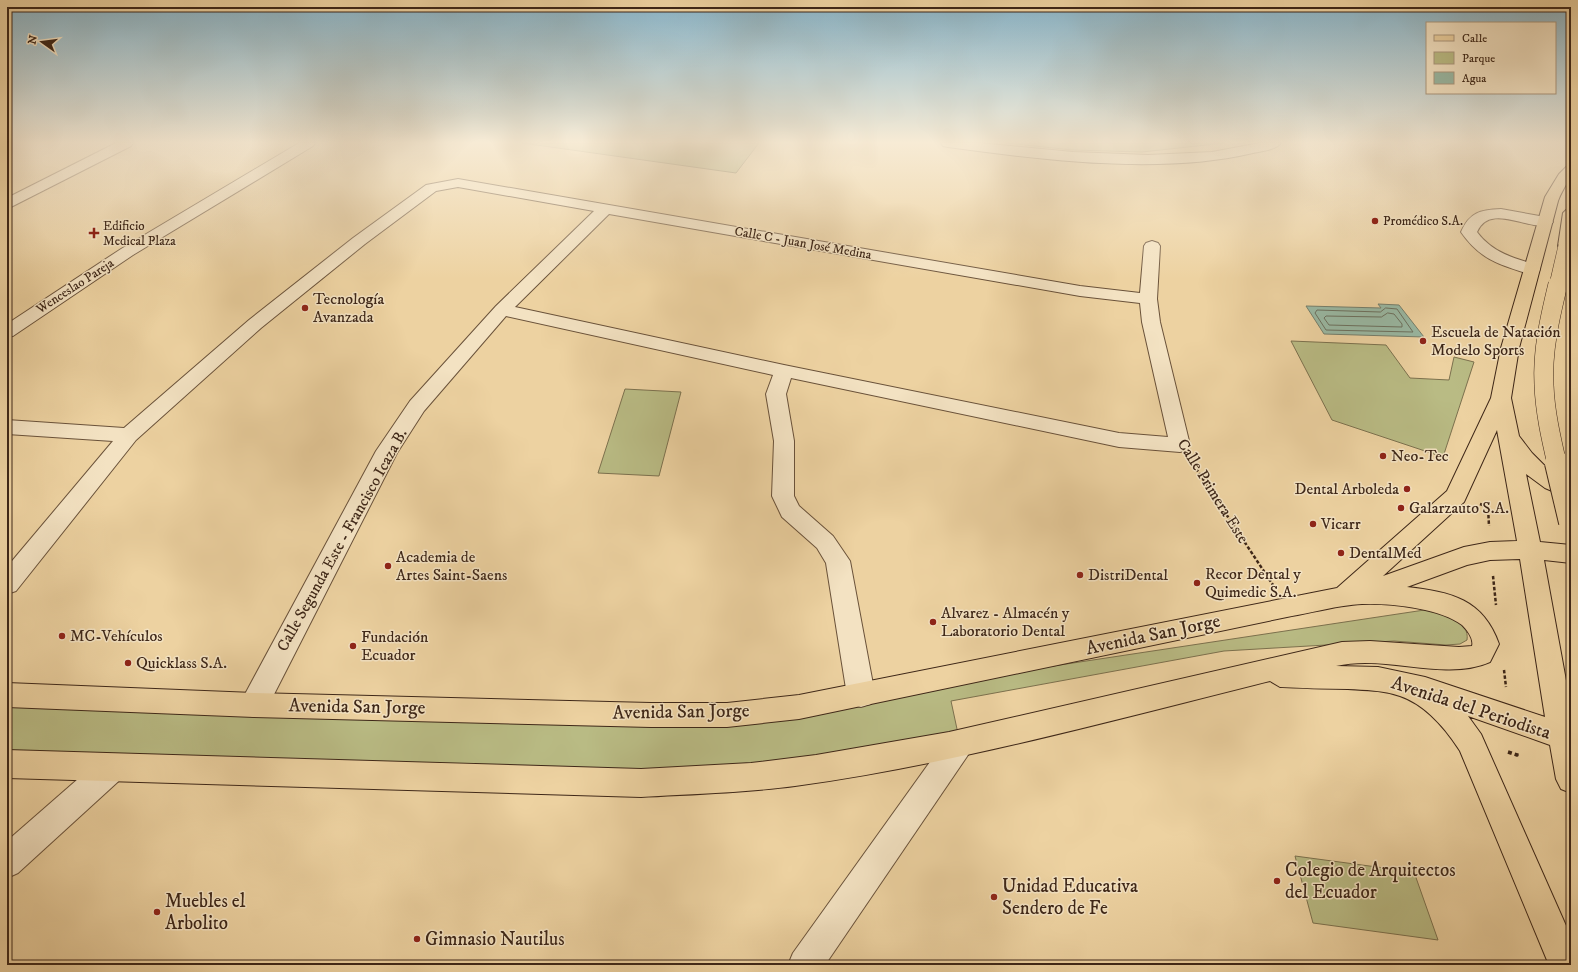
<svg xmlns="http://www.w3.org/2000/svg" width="1578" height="972" viewBox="0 0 1578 972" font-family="'IM FELL DW Pica',serif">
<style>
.green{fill:#b9bb84;stroke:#7c714e}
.water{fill:#99b8a3;stroke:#757e6b}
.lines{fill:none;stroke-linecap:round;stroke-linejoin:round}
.shore{stroke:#6c705e;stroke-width:1}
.minor-casing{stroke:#6a523a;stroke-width:2}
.major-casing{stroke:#3e2718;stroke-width:2}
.path-far1{stroke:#3e2718;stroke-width:2.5;stroke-dasharray:3.5 2;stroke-linecap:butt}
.path{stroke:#3e2718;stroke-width:3.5;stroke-dasharray:4 3;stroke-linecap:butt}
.minor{fill:#f3e2c2;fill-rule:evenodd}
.major{fill:#edd2a1;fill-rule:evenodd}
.major-bridge-far2-casing{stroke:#3e2718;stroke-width:16;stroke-linecap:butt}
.major-bridge-far1-casing{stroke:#3e2718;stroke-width:20;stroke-linecap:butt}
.major-bridge-casing{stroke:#3e2718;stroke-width:26;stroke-linecap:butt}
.major-bridge-far2{stroke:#edd2a1;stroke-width:15}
.major-bridge-far1{stroke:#edd2a1;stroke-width:19}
.major-bridge{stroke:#edd2a1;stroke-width:24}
.poi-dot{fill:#8f2418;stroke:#f3e2c2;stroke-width:1.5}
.labels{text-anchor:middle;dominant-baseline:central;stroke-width:3;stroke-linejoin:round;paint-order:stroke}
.far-poi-label{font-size:13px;fill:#3e2718;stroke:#f3e2c2;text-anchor:start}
.far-street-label{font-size:13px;fill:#3e2718;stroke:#f3e2c2}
.poi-label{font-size:16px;fill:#3e2718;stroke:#f3e2c2;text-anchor:start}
.street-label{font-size:16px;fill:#3e2718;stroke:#f3e2c2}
.near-street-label{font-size:19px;fill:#3e2718;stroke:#f3e2c2}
.near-poi-label{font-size:19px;fill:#3e2718;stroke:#f3e2c2;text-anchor:start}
</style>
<rect width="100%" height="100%" fill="#edd2a1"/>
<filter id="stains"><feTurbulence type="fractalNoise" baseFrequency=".005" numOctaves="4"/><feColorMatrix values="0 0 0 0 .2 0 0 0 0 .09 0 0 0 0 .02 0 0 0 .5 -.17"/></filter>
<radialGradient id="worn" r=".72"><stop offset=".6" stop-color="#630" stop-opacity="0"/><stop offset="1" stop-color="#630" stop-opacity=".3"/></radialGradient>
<g class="green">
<path d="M522,143h237l-23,30z"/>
<path d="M1006,143h219l-83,9 -70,-2z"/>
<path d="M1291,341l95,4 24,33 39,2 5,-23 20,5 -31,95 -111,-37z"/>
<path d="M625,389l56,3 -22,84 -61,-3z"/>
<path d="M1431,609c14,2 39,13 36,31l-7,4 -14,1 -52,-4 -170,10 -273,50 9,42 -224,36 -729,-15v-69l644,20 210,-20z"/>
<path d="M1295,856l119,16 24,68 -125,-17z"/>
</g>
<path class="water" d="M1378,304l21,1 25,32 -100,-3 -18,-28 75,2z"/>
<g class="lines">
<g class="shore">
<path d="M1386,308l11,1 16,23 -87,-2 -11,-17 2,-3 63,2z"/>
<path d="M1388,313l6,1 8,10v3l-73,-2 -5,-7 2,-2 55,1z"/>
</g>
<defs>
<g id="minor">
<path d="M116,143h17l-2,3 -124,63v-11z"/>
<path d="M299,143h16l-2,3 -180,109 -120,81 -6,1v-13l114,-75z"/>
<path d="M941,143h38l94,9 75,3 64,-3 48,-9h21c-5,7 -20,8 -28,10 -92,22 -211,7 -305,-6l-5,-1z"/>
<path d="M458,179l622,107 60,7 4,-47 2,-3 6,-2 6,2 2,3 -3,53 3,23 30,123 -3,5 -7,2 -61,-5 -328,-69 -5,16 8,47v55l5,10 34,30 17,25 25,134 -4,9 -10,3 -10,-3 -4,-9 -21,-132 -9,-15 -35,-31 -10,-21 2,-55 -8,-47 7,-19 -267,-59 -82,95 -27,42 -133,261 -10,3 -10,-3 -4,-9 4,-9 132,-245 34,-50 86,-95 98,-95 -136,-24 -22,4 -71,53 -104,84 -125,112 -120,151 -9,3v-27l106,-126 -106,-7v-14l117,8 125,-108 104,-82 73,-53zM609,214l471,82 60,7 2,19 26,115 -49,-4 -335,-68 -269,-58z"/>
<path d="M1501,209l44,8 5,2 3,3 -3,3c-22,6 -60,-23 -73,7 15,20 37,27 61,33l2,4 -2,4 -6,1 -6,-1c-29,-9 -47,-15 -65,-41 9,-20 19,-22 40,-23z"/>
<path d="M960,730l10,4 4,9 -4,9 -145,213h-37l5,-12 157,-219z"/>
<path d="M112,754l10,4 4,10 -4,10 -104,95 -11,5v-37l95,-83z"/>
</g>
<g id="major">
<path d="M1571,166c0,15 -8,21 -13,35l-39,147 -8,50 8,38 13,17 13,13 26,16v17l-26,-11 -19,-14 14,68 31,3v18l-27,-3 27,148v85l-10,-4 -5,-10 -6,-34 -82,-29 13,18 90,203v28h-22l-89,-214c-14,-22 -34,-46 -60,-55 -17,-6 -35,-6 -52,-7 -23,0 -45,-1 -68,-2l-10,-6c-157,39 -314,83 -475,105 -51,7 -103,8 -154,11l-634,-19v-28l634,19 110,-6 65,-8 133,-23 393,-90 28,-1 89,6 13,-1c2,-7 -5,-16 -10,-21 -22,-17 -72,-22 -100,-21 -24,1 -51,9 -75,13l-488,102 -72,8h-76l-397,-10 -247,-10v-24l247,10 397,10h76l72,-8 538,-107 110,-97 44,-93 10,-50 44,-151 14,-23 7,-7zM1497,430l20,111 -27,1 -26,5 -81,29 81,-74zM1520,559l25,158 -120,-40 -47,-10 -42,-1c49,-12 109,16 154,-4l9,-18c-16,-45 -48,-52 -92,-57l60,-22 23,-5z"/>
<path d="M1571,208v42l-11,-1 -2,-3 5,-33 3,-3z"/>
</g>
</defs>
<use href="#minor" class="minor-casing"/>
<use href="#major" class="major-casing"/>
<g class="path-far1">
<path d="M1193,464l80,121"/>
<path d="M1480,504l8,3 1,19"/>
<path d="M1493,576l3,29"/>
<path d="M1504,670l2,17"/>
</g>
<path class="path" d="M1508,752l9,3 -1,-4"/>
<use href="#minor" class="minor"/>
<use href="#major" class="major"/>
<defs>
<path id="major-bridge-far2" d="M1557,285l9,-39"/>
<path id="major-bridge-far1" d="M1557,464c-6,-26 -12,-52 -13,-79 -2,-34 6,-68 14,-101"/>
<path id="major-bridge" d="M1557,463l14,59"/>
</defs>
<use href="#major-bridge-far2" class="major-bridge-far2-casing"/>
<use href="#major-bridge-far1" class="major-bridge-far1-casing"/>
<use href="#major-bridge" class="major-bridge-casing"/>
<use href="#major-bridge-far2" class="major-bridge-far2"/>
<use href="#major-bridge-far1" class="major-bridge-far1"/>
<use href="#major-bridge" class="major-bridge"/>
</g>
<linearGradient id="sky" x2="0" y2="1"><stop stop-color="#88b6cc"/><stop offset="0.51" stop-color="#f7ebd5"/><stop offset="1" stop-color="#f7ebd5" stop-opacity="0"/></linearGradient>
<rect width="1578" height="279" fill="url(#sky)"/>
<g class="poi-dot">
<circle cx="1375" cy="221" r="4"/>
<path d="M92 227h4v4h4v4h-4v4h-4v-4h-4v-4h4z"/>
<circle cx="305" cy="308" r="4"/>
<circle cx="1423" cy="341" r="4"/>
<circle cx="1383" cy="456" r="4"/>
<circle cx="1407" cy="489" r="4"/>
<circle cx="1401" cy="508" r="4"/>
<circle cx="1313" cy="524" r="4"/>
<circle cx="1341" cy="553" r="4"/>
<circle cx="388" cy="566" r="4"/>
<circle cx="1080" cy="575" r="4"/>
<circle cx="1197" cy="583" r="4"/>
<circle cx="933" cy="622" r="4"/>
<circle cx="62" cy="636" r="4"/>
<circle cx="353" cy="646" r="4"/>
<circle cx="128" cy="663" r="4"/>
<circle cx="1277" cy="881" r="4"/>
<circle cx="994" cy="897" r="4"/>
<circle cx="157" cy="912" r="4"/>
<circle cx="417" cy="939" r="4"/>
</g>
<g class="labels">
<g class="far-poi-label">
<text x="1383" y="221">Promédico S.A.</text>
<text x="103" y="226">Edificio<tspan x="103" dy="15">Medical Plaza</tspan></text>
</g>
<g class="far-street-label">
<text transform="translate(803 243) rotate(10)">Calle C - Juan José Medina</text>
<text transform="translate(75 286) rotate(-33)">Wenceslao Pareja</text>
</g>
<g class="poi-label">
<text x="313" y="299">Tecnología<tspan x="313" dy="18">Avanzada</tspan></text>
<text x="1431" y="332">Escuela de Natación<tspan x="1431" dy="18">Modelo Sports</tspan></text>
<text x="1391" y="456">Neo-Tec</text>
<text x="1399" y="489" text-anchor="end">Dental Arboleda</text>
<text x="1409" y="508">Galarzauto S.A.</text>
<text x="1321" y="524">Vicarr</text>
<text x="1349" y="553">DentalMed</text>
<text x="396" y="557">Academia de<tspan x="396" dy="18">Artes Saint-Saens</tspan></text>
<text x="1205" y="574">Recor Dental y<tspan x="1205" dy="18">Quimedic S.A.</tspan></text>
<text x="1088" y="575">DistriDental</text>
<text x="941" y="613">Alvarez - Almacén y<tspan x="941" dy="18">Laboratorio Dental</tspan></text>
<text x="70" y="636">MC-Vehículos</text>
<text x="361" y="637">Fundación<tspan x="361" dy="18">Ecuador</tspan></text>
<text x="136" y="663">Quicklass S.A.</text>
</g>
<g class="street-label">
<text transform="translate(1213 491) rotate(58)">Calle Primera Este</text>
<text transform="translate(342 540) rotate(-61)">Calle Segunda Este - Francisco Icaza B.</text>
</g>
<g class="near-street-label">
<text transform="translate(1153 635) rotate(-12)">Avenida San Jorge</text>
<text transform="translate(357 707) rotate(1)">Avenida San Jorge</text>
<text transform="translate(1471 708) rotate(18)">Avenida del Periodista</text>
<text transform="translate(681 712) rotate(-1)">Avenida San Jorge</text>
</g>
<g class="near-poi-label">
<text x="1285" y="870">Colegio de Arquitectos<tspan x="1285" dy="22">del Ecuador</tspan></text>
<text x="1002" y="886">Unidad Educativa<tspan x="1002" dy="22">Sendero de Fe</tspan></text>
<text x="165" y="901">Muebles el<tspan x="165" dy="22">Arbolito</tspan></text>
<text x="425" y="939">Gimnasio Nautilus</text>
</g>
</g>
<rect width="1578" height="972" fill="none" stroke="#edd2a1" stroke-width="24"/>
<rect x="8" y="8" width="1562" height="956" fill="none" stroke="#3e2718" stroke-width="2"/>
<rect x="12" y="12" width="1554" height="948" fill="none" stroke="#3e2718"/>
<rect x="1426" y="22" width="130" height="72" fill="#f3e2c2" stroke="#ab977e"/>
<rect x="1434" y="35" width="20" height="6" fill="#edd2a1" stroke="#ab977e"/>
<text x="1462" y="42" font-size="12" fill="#3e2718">Calle</text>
<rect x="1434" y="52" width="20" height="12" fill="#b9bb84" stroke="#ab977e"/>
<text x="1462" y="62" font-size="12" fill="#3e2718">Parque</text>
<rect x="1434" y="72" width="20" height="12" fill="#99b8a3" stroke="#ab977e"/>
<text x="1462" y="82" font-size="12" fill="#3e2718">Agua</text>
<g transform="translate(42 42) rotate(284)" stroke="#f3e2c2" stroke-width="3" paint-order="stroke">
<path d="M0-3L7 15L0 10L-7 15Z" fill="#3e2718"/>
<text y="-6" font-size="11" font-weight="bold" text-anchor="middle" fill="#3e2718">N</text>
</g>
<rect width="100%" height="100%" filter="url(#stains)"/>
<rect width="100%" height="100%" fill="url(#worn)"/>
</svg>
